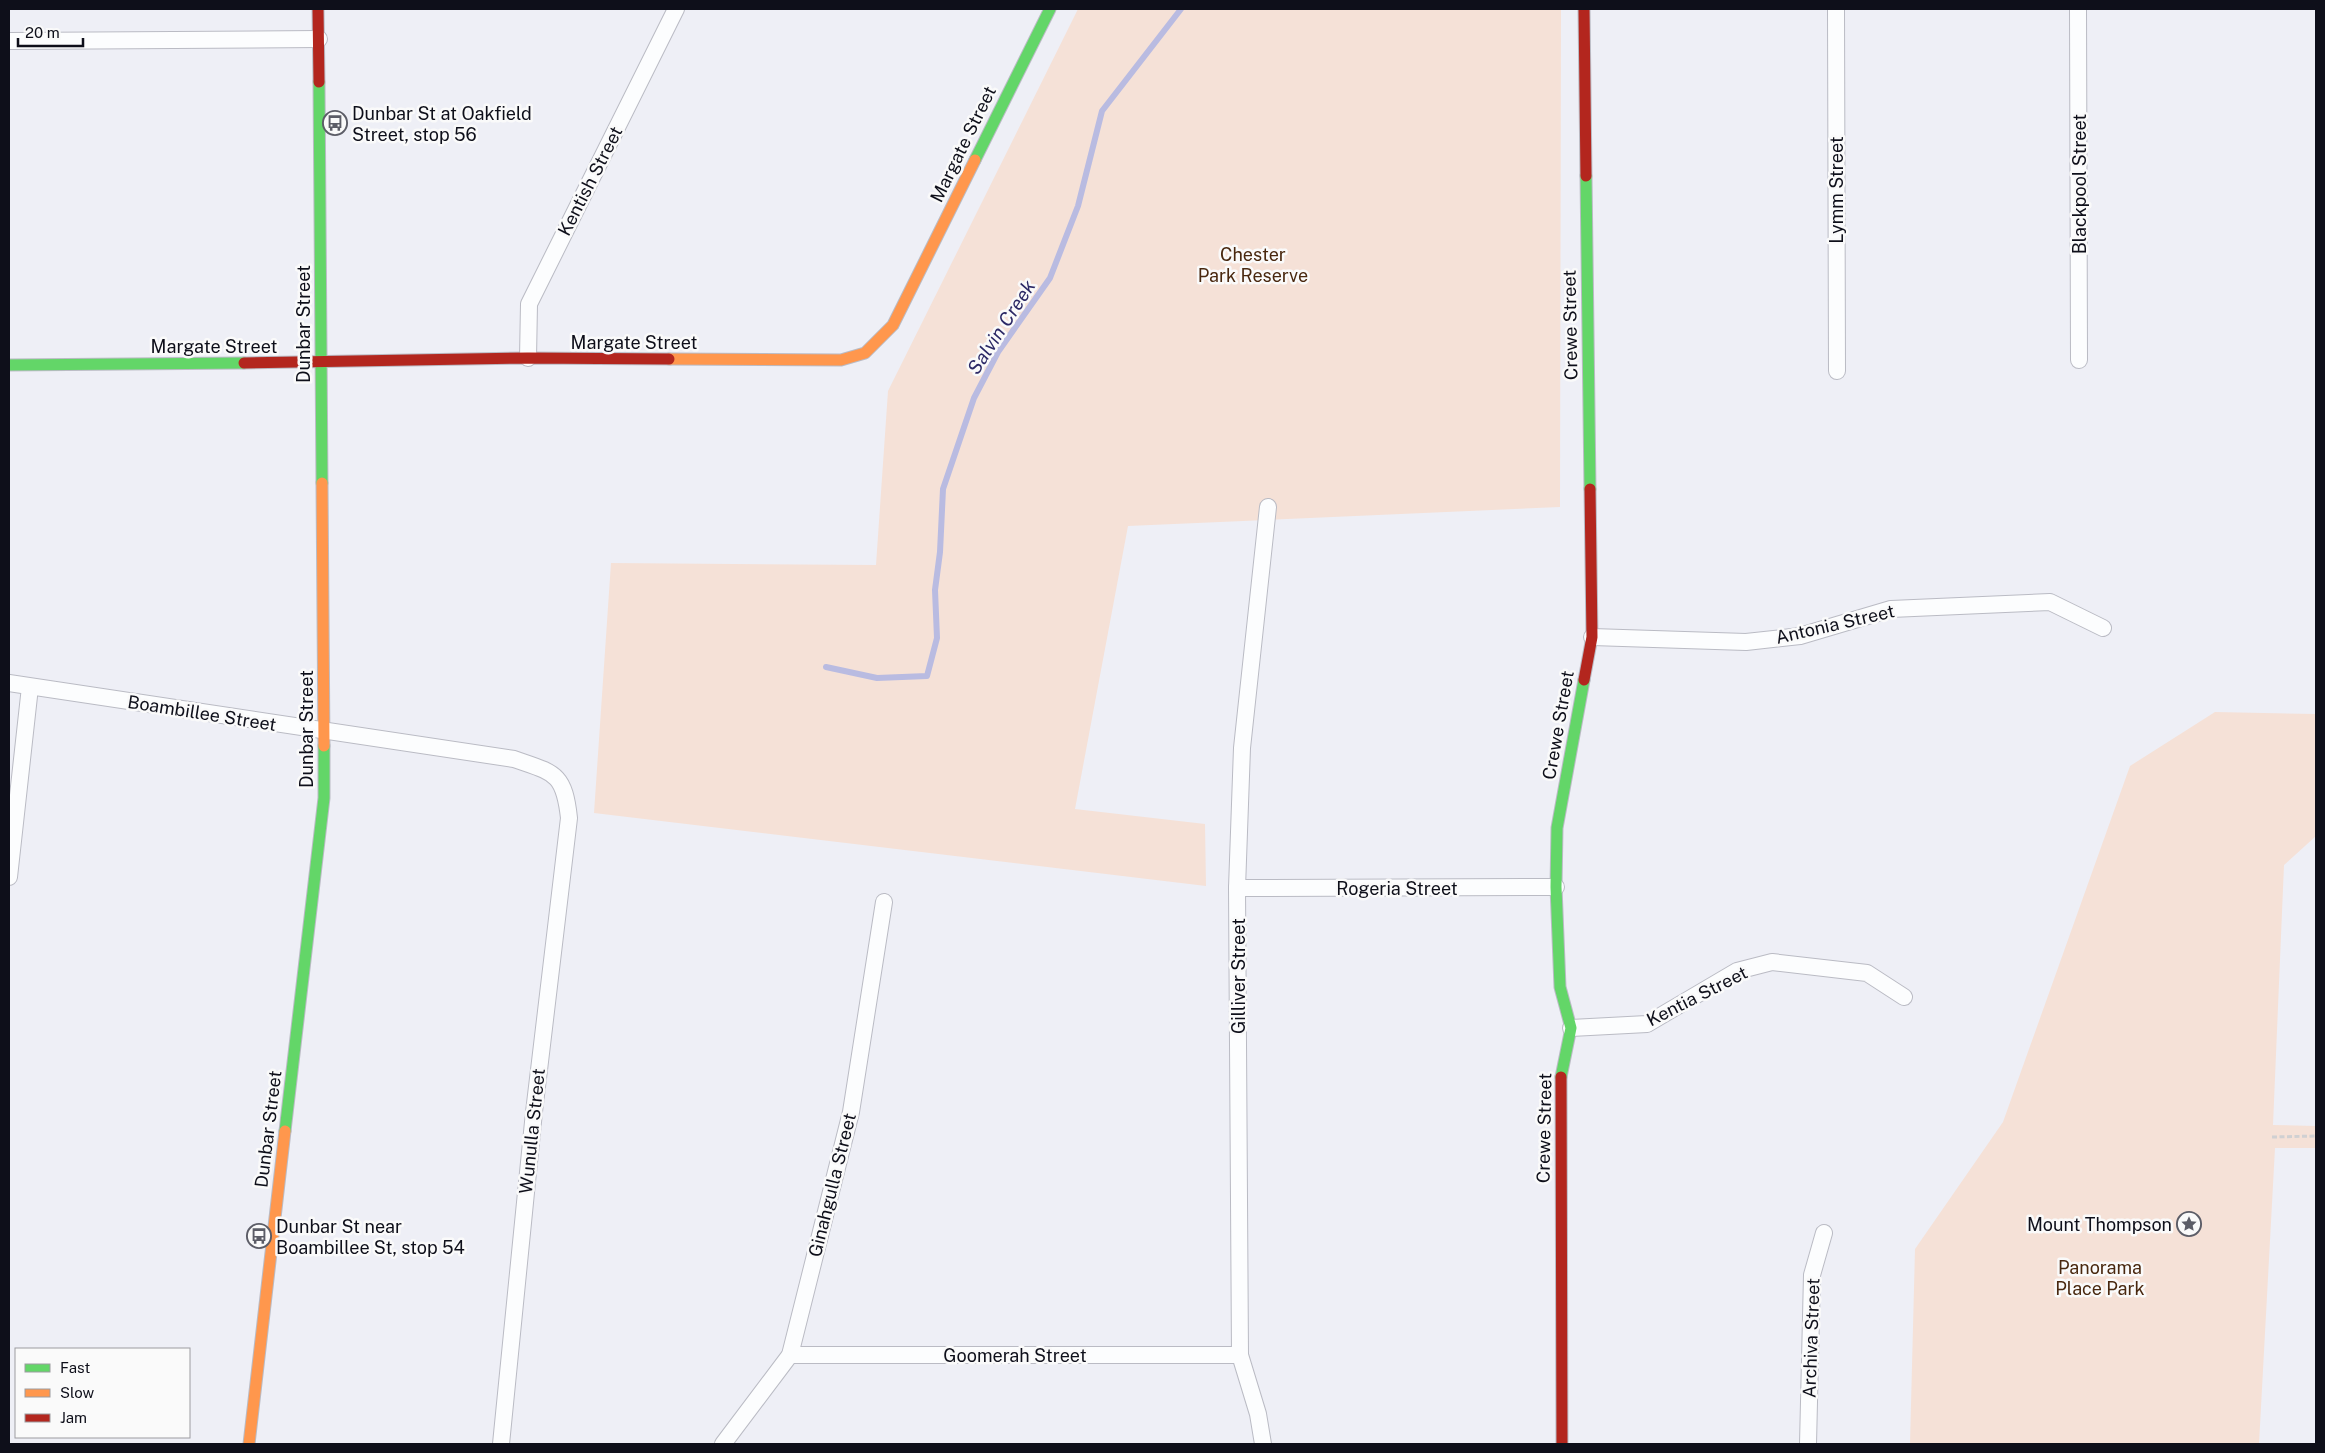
<svg xmlns="http://www.w3.org/2000/svg" width="2325" height="1453" viewBox="0 0 2325 1453" font-family="'Public Sans',sans-serif">
<style>
.green{fill:#f5e1d7}
.lines{fill:none;stroke-linecap:round;stroke-linejoin:round}
.stream{stroke:#b9bbe1;stroke-width:6}
.street-casing{stroke:#babbc4;stroke-width:18}
.fast-casing{stroke:#babbc4;stroke-width:13}
.slow-casing{stroke:#babbc4;stroke-width:13}
.jam-casing{stroke:#babbc4;stroke-width:13}
.path{stroke:#d0d0d2;stroke-width:3;stroke-dasharray:5 2.5;stroke-linecap:butt}
.street{stroke:#fcfdfe;stroke-width:16}
.fast{stroke:#63d668;stroke-width:11}
.slow{stroke:#ff974d;stroke-width:11}
.jam{stroke:#b3261e;stroke-width:11}
.labels{text-anchor:middle;dominant-baseline:central;stroke-width:5;stroke-linejoin:round;paint-order:stroke}
.poi-label{font-size:18px;fill:#0e0f1a;stroke:#fafafa;text-anchor:start}
.street-label{font-size:18px;fill:#0e0f1a;stroke:#fafafa}
.park-label{font-size:18px;fill:#49280f;stroke:#fafafa}
.water-label{font-size:19px;font-style:italic;fill:#2b2865;stroke:#fafafa}
</style>
<rect width="100%" height="100%" fill="#eeeff6"/>
<g class="green">
<path d="M1078,9h483l-1,498 -432,19 -53,283 130,15 1,62 -612,-73 17,-250 265,2 12,-174z"/>
<path d="M2215,712l101,2v122l-32,29 -11,260 43,1v22h-41l-16,296h-349l5,-195 88,-127 127,-356z"/>
</g>
<g class="lines">
<path class="stream" d="M826,667l51,11 50,-2 10,-38 -2,-48 5,-38 3,-63 31,-91 24,-46 52,-74 28,-72 24,-95 79,-102"/>
<defs>
<g id="street">
<path d="M1836,9l1,362"/>
<path d="M2078,9l1,351"/>
<path d="M9,41l310,-2"/>
<path d="M528,358l1,-54 147,-295"/>
<path d="M1592,637l154,5 54,-6 91,-27 159,-7 53,26"/>
<path d="M9,683l505,76c40,14 50,13 55,59l-35,294 -33,332"/>
<path d="M9,877l21,-190"/>
<path d="M1237,888l319,-1"/>
<path d="M1571,1028l76,-4 90,-53 35,-9 95,11 37,24"/>
<path d="M790,1355h450"/>
<path d="M723,1444l67,-89 61,-243 33,-210"/>
<path d="M1263,1444l-5,-30 -18,-59 -3,-467 5,-140 26,-241"/>
<path d="M1808,1444l4,-169 12,-42"/>
</g>
<g id="fast">
<path d="M319,82l3,401"/>
<path d="M975,160l75,-151"/>
<path d="M1586,176l4,313"/>
<path d="M9,365l235,-2"/>
<path d="M1561,1077l10,-49 -11,-41 -4,-100 1,-59 27,-148"/>
<path d="M285,1131l39,-333v-52"/>
</g>
<g id="slow">
<path d="M669,359l172,1 24,-7 28,-28 82,-165"/>
<path d="M322,483l2,263"/>
<path d="M249,1444l36,-313"/>
</g>
<g id="jam">
<path d="M318,9l1,73"/>
<path d="M1584,9l2,167"/>
<path d="M244,363l284,-5 141,1"/>
<path d="M1584,680l8,-43 -2,-148"/>
<path d="M1561,1077l1,367"/>
</g>
</defs>
<use href="#street" class="street-casing"/>
<use href="#fast" class="fast-casing"/>
<use href="#slow" class="slow-casing"/>
<use href="#jam" class="jam-casing"/>
<path class="path" d="M2272,1137l44,-1"/>
<use href="#street" class="street"/>
<use href="#fast" class="fast"/>
<use href="#slow" class="slow"/>
<use href="#jam" class="jam"/>
</g>
<defs>
<symbol id="bus-ring" viewBox="-11 -11 22 22"><circle r="9.5" fill="#fafafa" stroke="#5c5d67" stroke-width="1.5"/><path d="M-5-6H5V4H4V6H2V4H-2V6H-4V4H-5ZM-3.5-4V0h7V-4ZM-3.5 1.2v1.5H-2V1.2ZM2 1.2v1.5H3.5V1.2Z" fill="#5c5d67"/></symbol>
<symbol id="sight-ring" viewBox="-11 -11 22 22"><circle r="9.5" fill="#fafafa" stroke="#5c5d67" stroke-width="1.5"/><path d="M0-6L1.8-2.2L6-1.7L2.9 1.2L3.7 5.4L0 3.3L-3.7 5.4L-2.9 1.2L-6-1.7L-1.8-2.2Z" fill="#5c5d67"/></symbol>
</defs>
<g fill-rule="evenodd">
<use href="#bus-ring" x="321" y="109" width="28" height="28"/>
<use href="#sight-ring" x="2175" y="1210" width="28" height="28"/>
<use href="#bus-ring" x="245" y="1222" width="28" height="28"/>
</g>
<g class="labels">
<g class="poi-label">
<text x="352" y="113">Dunbar St at Oakfield<tspan x="352" dy="21">Street, stop 56</tspan></text>
<text x="2172" y="1224" text-anchor="end">Mount Thompson</text>
<text x="276" y="1226">Dunbar St near<tspan x="276" dy="21">Boambillee St, stop 54</tspan></text>
</g>
<g class="street-label">
<text transform="translate(963 144) rotate(-64)">Margate Street</text>
<text transform="translate(590 181) rotate(-63)">Kentish Street</text>
<text transform="translate(2079 184) rotate(-90)">Blackpool Street</text>
<text transform="translate(1836 190) rotate(-90)">Lymm Street</text>
<text transform="translate(303 324) rotate(-90)">Dunbar Street</text>
<text transform="translate(1570 325) rotate(-91)">Crewe Street</text>
<text x="634" y="342">Margate Street</text>
<text x="214" y="346">Margate Street</text>
<text transform="translate(1835 624) rotate(-13)">Antonia Street</text>
<text transform="translate(202 713) rotate(9)">Boambillee Street</text>
<text transform="translate(1558 725) rotate(-80)">Crewe Street</text>
<text transform="translate(306 729) rotate(-90)">Dunbar Street</text>
<text x="1397" y="888">Rogeria Street</text>
<text transform="translate(1238 976) rotate(-90)">Gilliver Street</text>
<text transform="translate(1697 996) rotate(-27)">Kentia Street</text>
<text transform="translate(1544 1128) rotate(-89)">Crewe Street</text>
<text transform="translate(268 1129) rotate(-83)">Dunbar Street</text>
<text transform="translate(532 1131) rotate(-84)">Wunulla Street</text>
<text transform="translate(832 1185) rotate(-76)">Ginahgulla Street</text>
<text transform="translate(1811 1338) rotate(-88)">Archiva Street</text>
<text x="1015" y="1355">Goomerah Street</text>
</g>
<g class="park-label">
<text x="1253" y="254">Chester<tspan x="1253" dy="21">Park Reserve</tspan></text>
<text x="2100" y="1267">Panorama<tspan x="2100" dy="21">Place Park</tspan></text>
</g>
<g class="water-label">
<text transform="translate(1001 327) rotate(-57)">Salvin Creek</text>
</g>
</g>
<rect width="2325" height="1453" fill="none" stroke="#0e0f1a" stroke-width="20"/>
<rect x="15" y="1348" width="175" height="90" fill="#fafafa" stroke="#9c9ca0"/>
<rect x="25" y="1364" width="25" height="8" fill="#63d668" stroke="#9c9ca0"/>
<text x="60" y="1373" font-size="15" fill="#0e0f1a">Fast</text>
<rect x="25" y="1389" width="25" height="8" fill="#ff974d" stroke="#9c9ca0"/>
<text x="60" y="1398" font-size="15" fill="#0e0f1a">Slow</text>
<rect x="25" y="1414" width="25" height="8" fill="#b3261e" stroke="#9c9ca0"/>
<text x="60" y="1423" font-size="15" fill="#0e0f1a">Jam</text>
<path d="M18 38v8h65v-8" fill="none" stroke="#0e0f1a" stroke-width="2.5"/>
<text x="25" y="38" font-size="15" fill="#0e0f1a" stroke="#fafafa" stroke-width="4" paint-order="stroke">20 m</text>
</svg>
